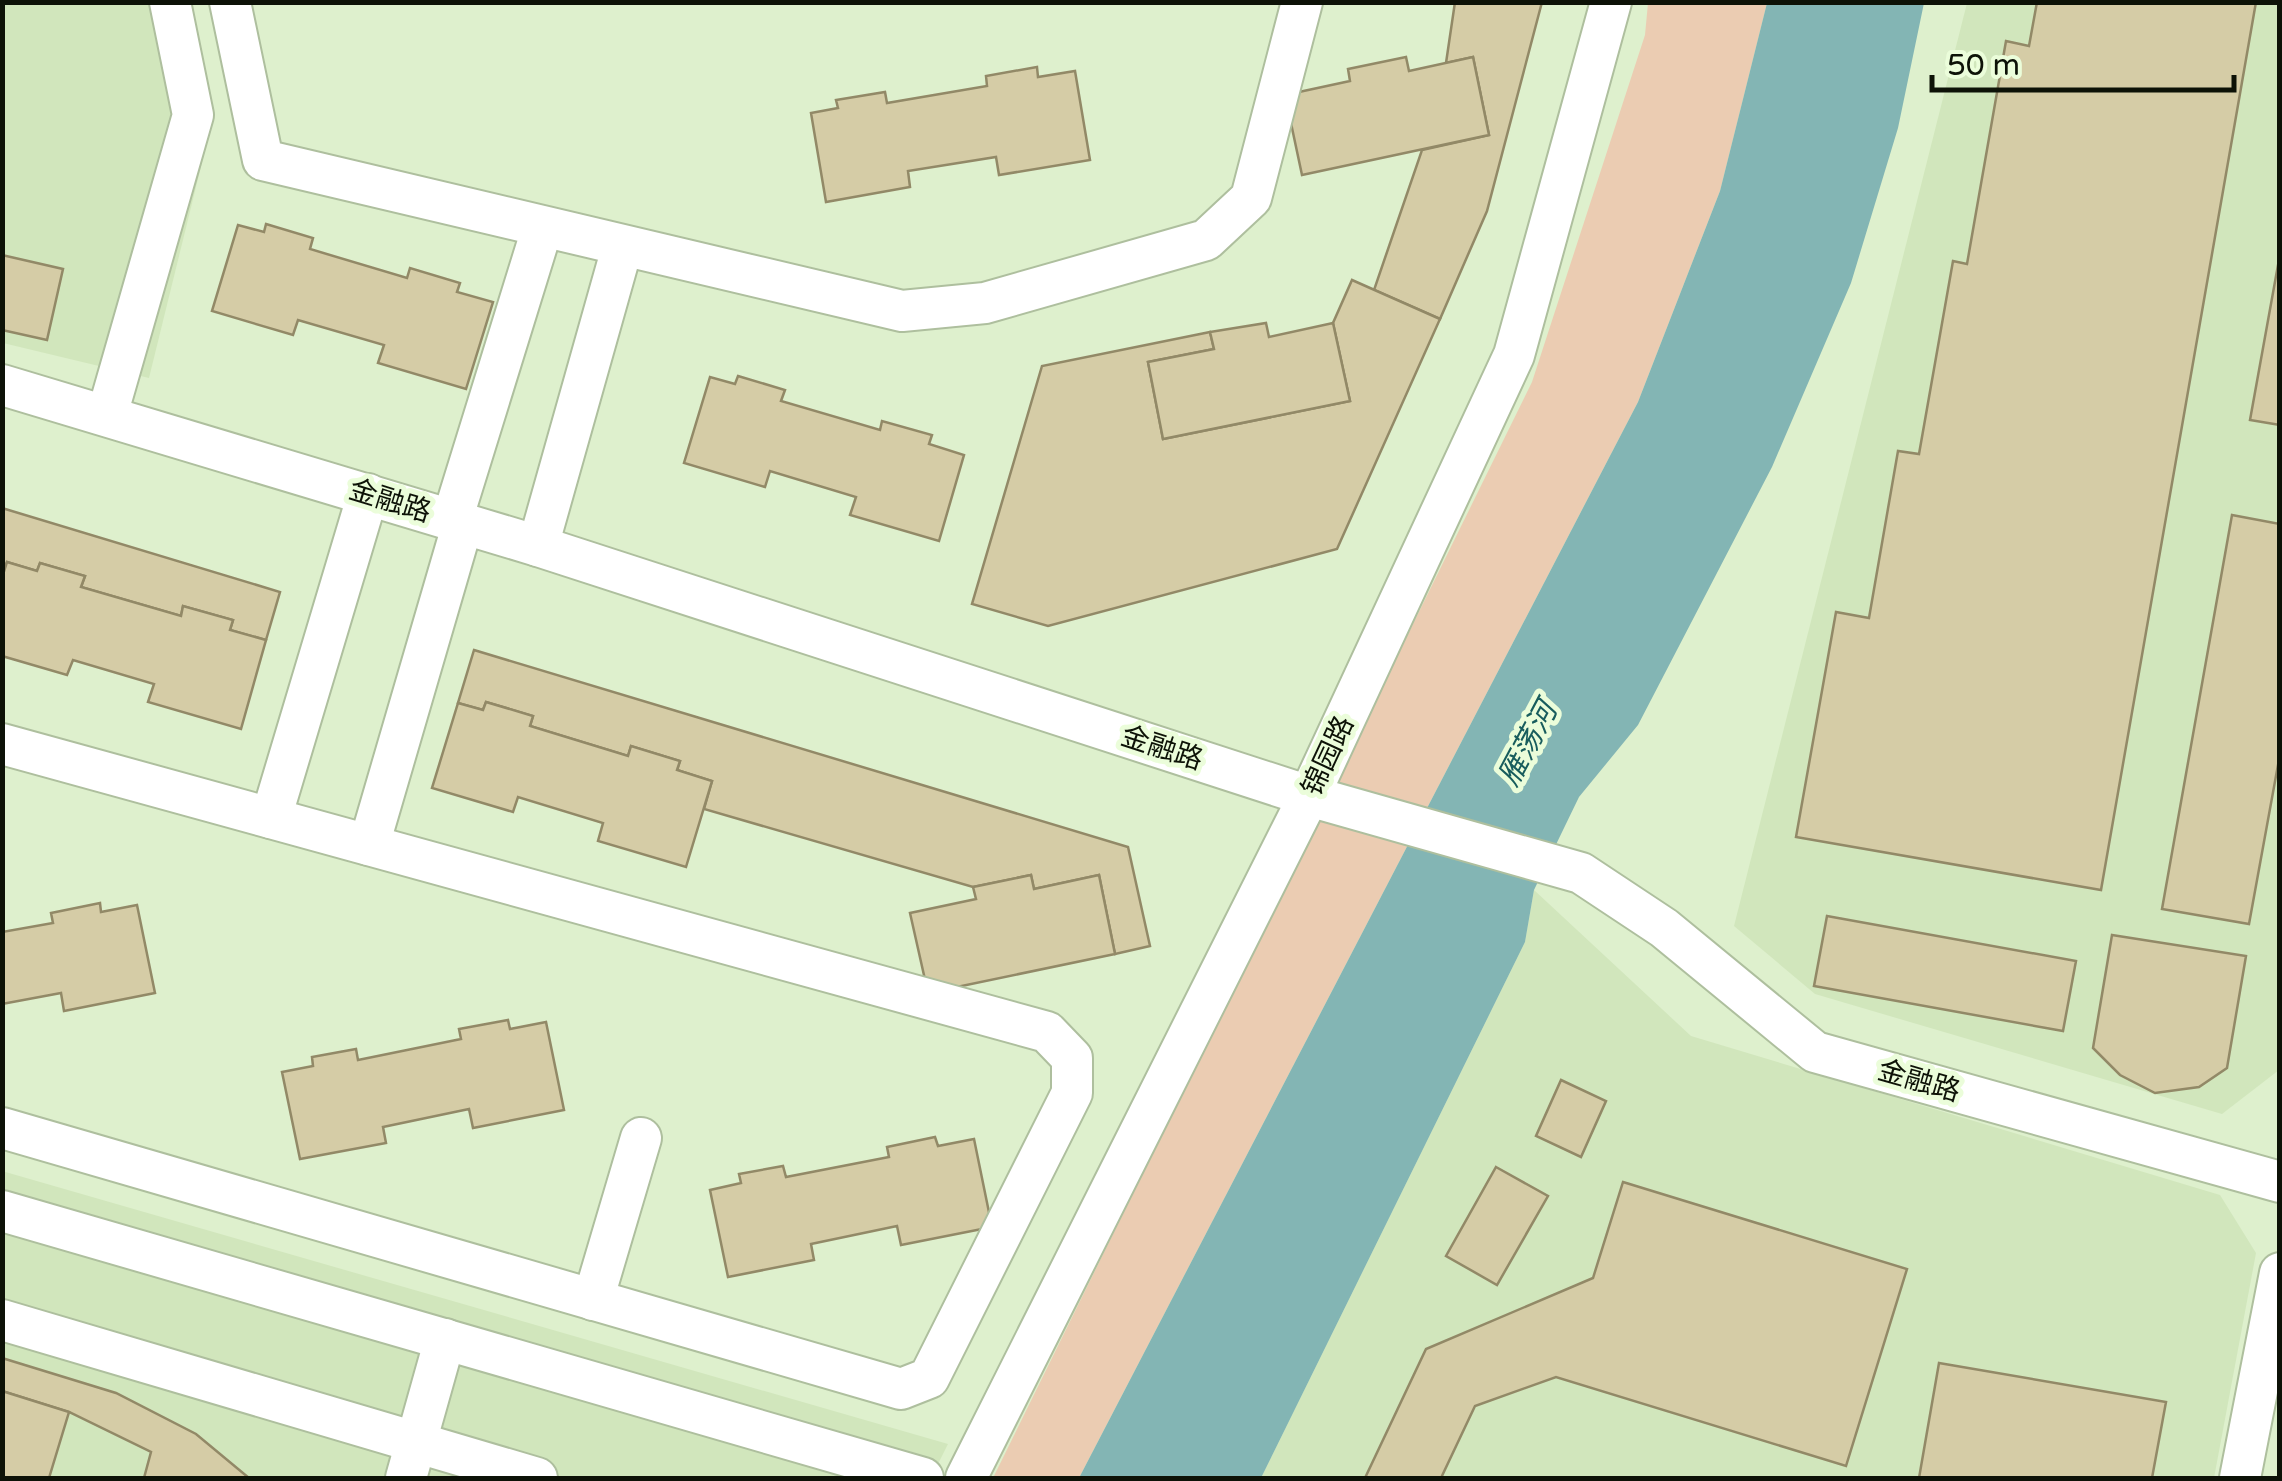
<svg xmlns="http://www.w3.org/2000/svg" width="2282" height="1481" viewBox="0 0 2282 1481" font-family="'Varela Round','Noto Sans SC',sans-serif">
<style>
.built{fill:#d1e6bc}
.green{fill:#ebccb2}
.water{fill:#83b5b4}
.building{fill:#d5cca6;stroke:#928967;stroke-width:2.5}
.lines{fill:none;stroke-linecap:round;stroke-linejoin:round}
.minor-casing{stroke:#aebf9e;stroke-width:44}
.minor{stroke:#fff;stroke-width:40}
.labels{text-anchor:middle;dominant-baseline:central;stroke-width:10;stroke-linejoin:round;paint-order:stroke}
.street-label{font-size:28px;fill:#0d1207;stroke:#ebfdda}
.water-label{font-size:30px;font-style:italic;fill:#185d5d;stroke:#ebfdda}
</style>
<rect width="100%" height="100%" fill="#def0cd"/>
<g class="built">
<path d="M3,3h187l24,111 -65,264 -146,-35z"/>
<path d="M1967,3h312v1067l-57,44 -407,-120 -81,-68z"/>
<path d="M1534,890l157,146 529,159 36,58 -42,225h-953l264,-536z"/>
<path d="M2,1171l946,273 -17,34h-928z"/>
</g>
<path class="green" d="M1648,3h119l-47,188 -82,211 -559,1076h-86l539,-1096 113,-347z"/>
<path class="water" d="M1767,3h157l-26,125 -47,155 -79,184 -134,258 -59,72 -45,93 -9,52 -264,536h-182l559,-1076 82,-211z"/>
<g class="building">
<path d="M1455,2h87l-55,209 -47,108 -66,-29 48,-140 67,-15 -16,-78 -27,6z"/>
<path d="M2037,2h219l-155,888 -305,-53 40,-225 33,6 29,-167 21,3 34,-193 14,3 39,-223 23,5z"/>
<path d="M1406,57l3,14 64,-14 16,78 -187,40 -17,-80 65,-14 -2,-12z"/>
<path d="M1037,67l1,10 37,-6 15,89 -91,15 -3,-18 -88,14 2,16 -84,15 -15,-89 27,-5 -2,-8 49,-8 2,11 100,-17 -1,-10z"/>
<path d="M266,224l47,14 -3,11 97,29 3,-10 50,15 -3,9 36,10 -27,87 -88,-26 6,-18 -86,-25 -5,15 -81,-24 26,-86 26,7z"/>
<path d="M2280,254v171l-30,-5z"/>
<path d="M2,255l61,14 -16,71 -45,-10z"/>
<path d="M1352,280l88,39 -103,230 -289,77 -76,-22 70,-238 168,-34 4,17 -66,13 15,77 187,-38 -17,-78z"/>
<path d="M1266,323l3,14 64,-14 17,78 -187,38 -15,-77 66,-13 -4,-17z"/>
<path d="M738,376l47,14 -4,11 99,29 2,-9 50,14 -3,9 35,11 -25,86 -89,-26 6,-18 -86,-26 -5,16 -81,-24 26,-86 25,7z"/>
<path d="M2,508l278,84 -14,48 -36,-10 3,-10 -50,-14 -2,10 -100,-29 4,-11 -45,-13 -3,8 -30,-9 -5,12z"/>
<path d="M2232,515l48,9v230l-31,170 -87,-15z"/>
<path d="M7,562l30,9 3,-8 45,13 -4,11 100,29 2,-10 50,14 -3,10 36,10 -25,89 -93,-27 6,-18 -81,-24 -6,15 -65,-19v-78z"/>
<path d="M474,650l654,197 22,99 -35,8 -16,-79 -65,14 -3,-14 -58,12 -269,-78 8,-28 -35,-11 3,-9 -49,-15 -3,10 -98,-30 3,-10 -47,-14 -3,8 -25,-7z"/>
<path d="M486,702l47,14 -3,10 98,30 3,-10 49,15 -3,9 35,11 -26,86 -88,-26 5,-18 -85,-26 -5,15 -81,-24 26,-85 25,7z"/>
<path d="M1031,875l3,14 65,-14 16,79 -187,39 -18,-80 66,-14 -3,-12z"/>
<path d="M100,903l1,9 36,-7 18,88 -91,18 -3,-18 -59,11v-72l51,-9 -2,-10z"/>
<path d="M1827,916l249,45 -13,70 -249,-45z"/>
<path d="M2112,935l134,21 -19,112 -28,19 -44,6 -35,-18 -27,-27z"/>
<path d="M508,1020l2,9 36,-7 18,88 -91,18 -4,-19 -86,18 3,16 -86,16 -18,-87 31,-6 -1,-9 44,-8 2,11 103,-21 -2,-10z"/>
<path d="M1561,1080l45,21 -25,56 -45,-21z"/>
<path d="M935,1137l3,9 36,-7 18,88 -91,18 -4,-19 -86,18 3,16 -86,17 -18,-87 31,-7 -2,-9 44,-8 3,11 103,-20 -2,-10z"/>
<path d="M1496,1167l52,29 -51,89 -51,-29z"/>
<path d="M1623,1182l284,87 -61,197 -290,-89 -81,29 -34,72h-76l61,-129 167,-71z"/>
<path d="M2,1358l114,35 80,41 53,44h-105l7,-26 -82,-40 -67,-21z"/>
<path d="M1939,1363l227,39 -14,76h-233z"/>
<path d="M2,1391l67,21 -20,66h-47z"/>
</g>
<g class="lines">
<defs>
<g id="minor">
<path d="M230,2l33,158 639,151 83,-8 221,-63 45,-42 51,-196"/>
<path d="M2,385l536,161 771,250 272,77 83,55 151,124 465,130"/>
<path d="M107,415l86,-300 -23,-113"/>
<path d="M452,520l90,-291"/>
<path d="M538,546l84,-298"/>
<path d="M2,744l1045,288 25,26v35l-143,285 -28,11 -899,-261"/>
<path d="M271,818l97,-324"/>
<path d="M369,845l94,-322"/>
<path d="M2,1211l921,267"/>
<path d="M593,1300l48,-162"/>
<path d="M2,1320l535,158"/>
<path d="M406,1478l39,-139"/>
<path d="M966,1478l343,-682 205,-441 97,-353"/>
<path d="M2240,1478l40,-205"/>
</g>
</defs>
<use href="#minor" class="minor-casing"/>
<use href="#minor" class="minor"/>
</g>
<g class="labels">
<g class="street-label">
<text transform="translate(390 501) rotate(17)">金融路</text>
<text transform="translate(1162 748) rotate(18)">金融路</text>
<text transform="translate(1328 756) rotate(-65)">锦园路</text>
<text transform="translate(1919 1081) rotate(16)">金融路</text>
</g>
<g class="water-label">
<text transform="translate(1528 744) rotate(-62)">雁荡河</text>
</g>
</g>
<rect width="2282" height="1481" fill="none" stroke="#0d1207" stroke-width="10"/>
<path d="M1932 75v15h302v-15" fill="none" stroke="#0d1207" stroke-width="5"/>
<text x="1947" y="75" font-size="30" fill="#0d1207" stroke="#ebfdda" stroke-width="8" paint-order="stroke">50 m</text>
</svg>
